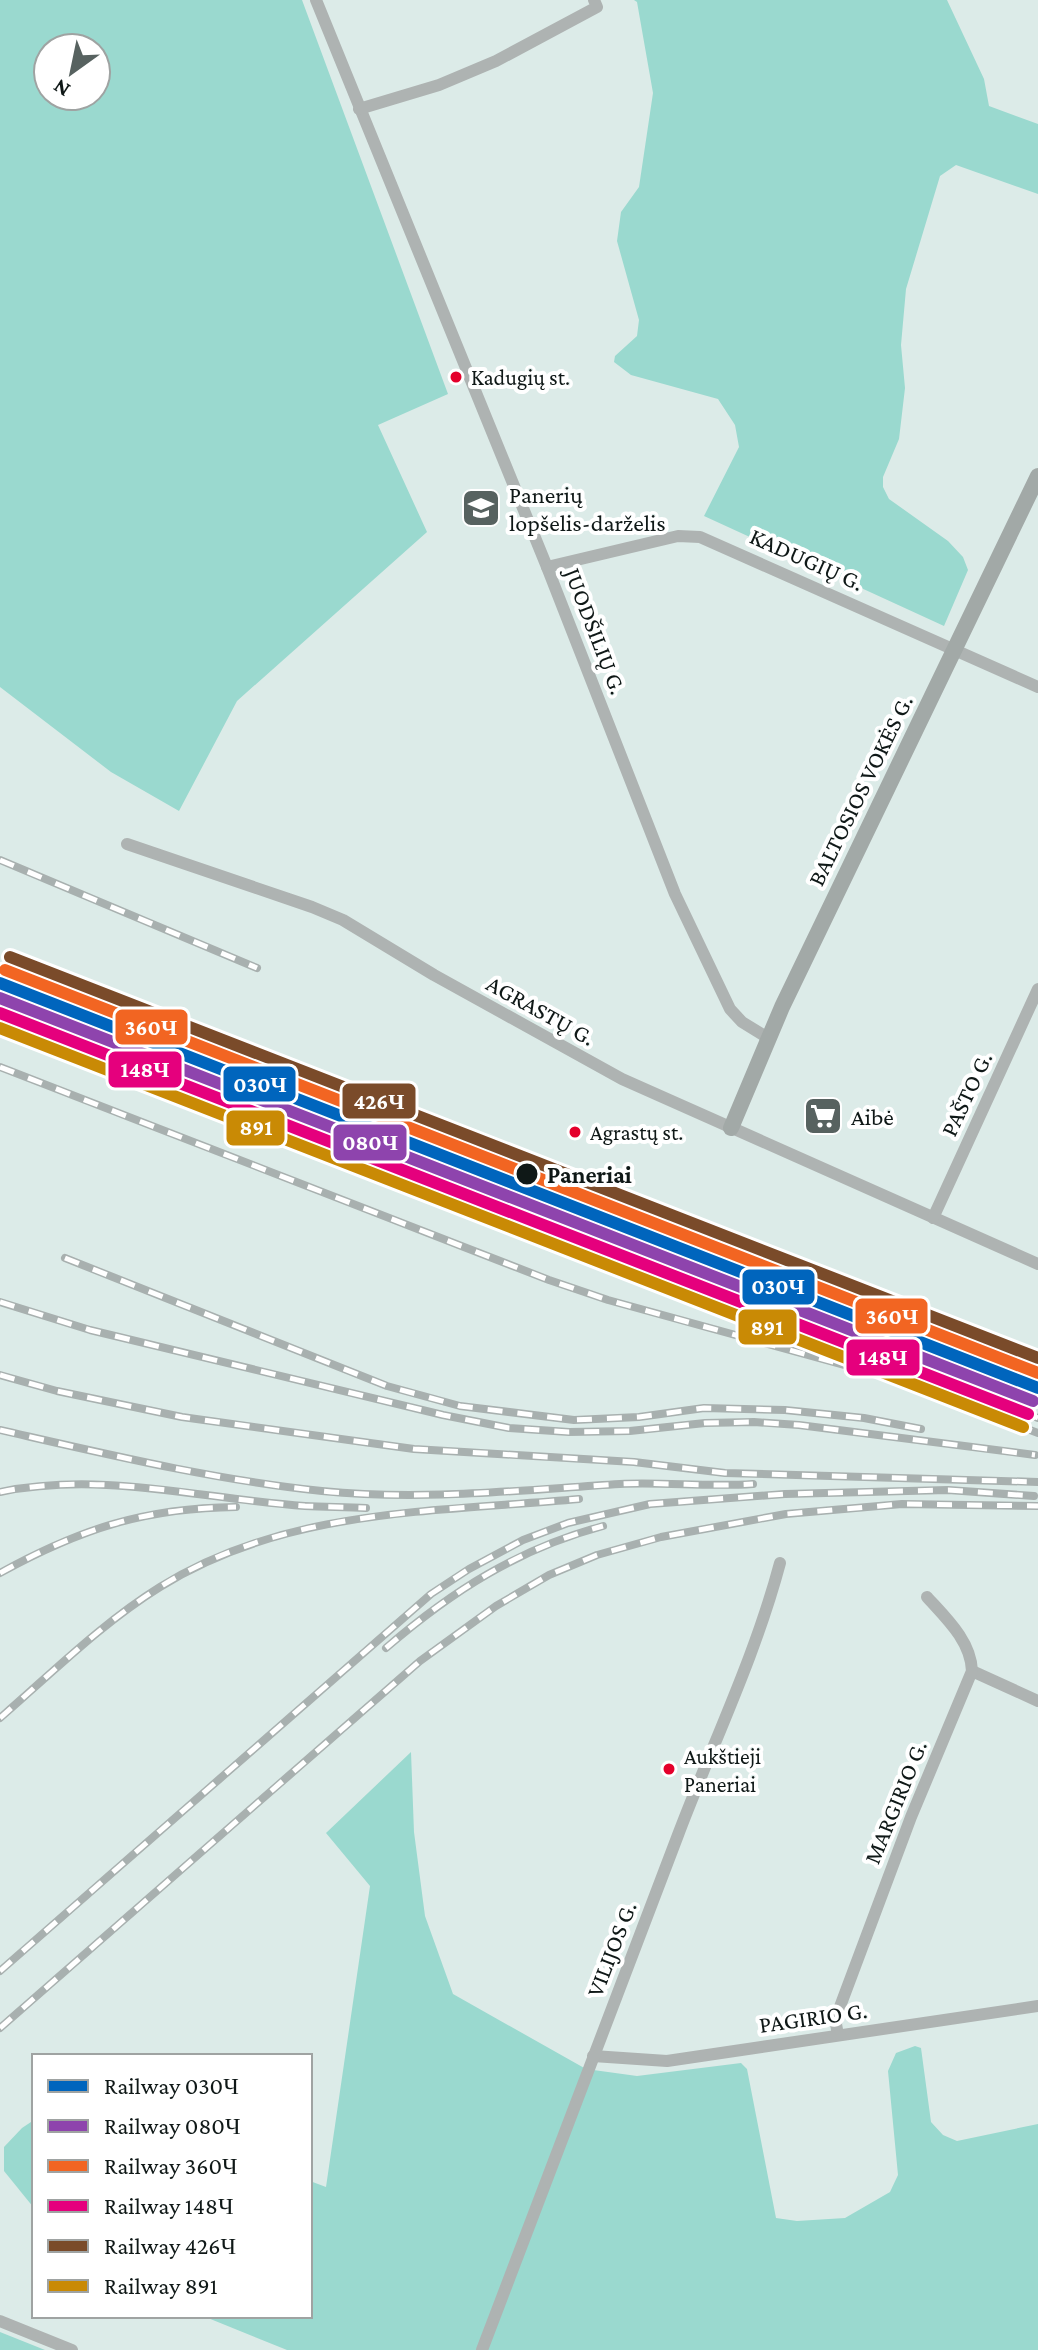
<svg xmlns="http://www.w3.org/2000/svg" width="1038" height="2350" viewBox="0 0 1038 2350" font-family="'Crimson Pro',serif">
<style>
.forest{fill:#9ad9cf;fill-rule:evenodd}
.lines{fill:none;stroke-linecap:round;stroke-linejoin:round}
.street{stroke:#aeb3b2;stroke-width:12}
.secondary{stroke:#a2a9a7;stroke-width:16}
.rail-casing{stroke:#a8b0af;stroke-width:8}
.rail{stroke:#fff;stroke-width:5;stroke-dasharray:15;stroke-linecap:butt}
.rail-1-casing{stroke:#fff;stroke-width:18}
.rail-2-casing{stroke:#fff;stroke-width:18}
.rail-3-casing{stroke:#fff;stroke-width:18}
.rail-4-casing{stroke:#fff;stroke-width:18}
.rail-5-casing{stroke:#fff;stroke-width:18}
.rail-6-casing{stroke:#fff;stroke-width:18}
.rail-1{stroke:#0065bd;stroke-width:12}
.rail-2{stroke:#8e44ad;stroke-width:12}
.rail-3{stroke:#f26522;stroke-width:12}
.rail-4{stroke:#e5007d;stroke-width:12}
.rail-5{stroke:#7a4b2a;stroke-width:12}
.rail-6{stroke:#c98a05;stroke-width:12}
.bus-dot{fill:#e4002b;stroke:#fff;stroke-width:3}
.stop-dot{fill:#0f1817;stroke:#fff;stroke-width:3}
.labels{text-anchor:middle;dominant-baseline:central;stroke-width:8;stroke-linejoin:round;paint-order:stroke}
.bus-label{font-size:22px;fill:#0f1817;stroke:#fff;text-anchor:start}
.poi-label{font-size:24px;fill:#0f1817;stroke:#fff;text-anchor:start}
.street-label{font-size:24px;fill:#0f1817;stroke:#fff}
.stop-label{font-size:24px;font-weight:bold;fill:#0f1817;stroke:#fff;text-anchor:start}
.line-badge{stroke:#fff;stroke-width:3}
.badge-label{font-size:22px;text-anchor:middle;font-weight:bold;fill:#fff}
</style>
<rect width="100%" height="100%" fill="#dcebe8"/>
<g class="forest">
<path d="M0,0h302l146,394 -70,31 49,107 -190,169 -58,110 -68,-39 -111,-85zM48,48h48v48h-48z"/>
<path d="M634,0h313l37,79 5,27 49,18v70l-82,-29 -16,11 -34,113 -5,56 4,43 -6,51 -16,38v10l6,12 59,42 15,16 5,13 -24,56 -240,-110 35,-69 -4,-22 -17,-26 -87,-24 -17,-13 1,-6 22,-20 2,-16 -22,-79 4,-29 18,-25 14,-94 -16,-91z"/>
<path d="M411,1752l3,80 11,84 28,78 133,75 51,7 104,-13 6,6 29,149 21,3 48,-3 45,-26 8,-17 -10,-104 8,-18 19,-7 6,2 10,74 12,13 14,6 81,-17v226h-751l-84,-34h107v-135l16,6 44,-301 -44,-53z"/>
<path d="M34,2120v88l-30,-37v-24l18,-19z"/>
<path d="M0,2332l45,18h-45z"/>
</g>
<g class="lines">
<g class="street">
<path d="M316,0l231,567 128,327 55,115 12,13 26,16"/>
<path d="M359,109l80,-24 57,-24 101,-54 -3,-7"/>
<path d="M547,567l131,-31 22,1 338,150"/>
<path d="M127,844l185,63 31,13 91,55 188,104 416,185"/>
<path d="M933,1218l105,-229"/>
<path d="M972,1671l66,30"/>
<path d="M838,2035l-2,-11 2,-12 73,-195 61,-146c-1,-30 -26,-53 -45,-74"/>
<path d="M593,2056l74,5 371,-55"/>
<path d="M0,2321l72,29"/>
<path d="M482,2350c65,-172 130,-344 196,-515 34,-90 77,-178 102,-272"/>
</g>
<path class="secondary" d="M731,1128l51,-121 256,-531"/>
<defs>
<g id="rail">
<path d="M0,860l257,108"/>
<path d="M0,969l974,377"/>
<path d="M0,1015l1038,403"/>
<path d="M0,1067l549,213 59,20 287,79 143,54"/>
<path d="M65,1258l322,128 73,20 114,14 65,-3 65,-9 81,2 79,8 57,11"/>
<path d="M0,1302l90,28 353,85 66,13 60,4 61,-1 75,-8 49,-1 45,3 236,30"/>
<path d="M1035,1372l3,1"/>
<path d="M0,1375l57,16 125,26 232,32 220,13 91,11 313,9"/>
<path d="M0,1430c106,24 214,50 322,61 100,10 198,-1 298,-7 44,-2 89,3 133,0"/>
<path d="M0,1492c103,-21 202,7 305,14 20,1 41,1 61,2"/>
<path d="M0,1573c80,-44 144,-65 236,-66"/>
<path d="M386,1648c66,-57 132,-99 217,-122"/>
<path d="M0,1718c52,-45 102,-95 160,-131 126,-79 276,-75 419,-88"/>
<path d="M0,1971l431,-377 38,-25 54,-29 45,-17 82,-19 135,-10 163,-4 86,6"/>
<path d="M0,2028l420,-367 76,-55 53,-31 48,-20 64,-18 125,-23 116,-10 136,2"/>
</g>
</defs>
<use href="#rail" class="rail-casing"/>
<use href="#rail" class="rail"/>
<defs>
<path id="rail-1" d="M0,983l1038,405"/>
<path id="rail-2" d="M0,998l1033,403"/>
<path id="rail-3" d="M5,970l1033,403"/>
<path id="rail-4" d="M0,1013l1028,401"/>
<path id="rail-5" d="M10,957l1028,401"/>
<path id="rail-6" d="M0,1028l1023,399"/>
</defs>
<use href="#rail-1" class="rail-1-casing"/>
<use href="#rail-2" class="rail-2-casing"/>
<use href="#rail-3" class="rail-3-casing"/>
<use href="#rail-4" class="rail-4-casing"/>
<use href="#rail-5" class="rail-5-casing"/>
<use href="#rail-6" class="rail-6-casing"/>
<use href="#rail-1" class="rail-1"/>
<use href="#rail-2" class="rail-2"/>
<use href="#rail-3" class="rail-3"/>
<use href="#rail-4" class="rail-4"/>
<use href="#rail-5" class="rail-5"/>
<use href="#rail-6" class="rail-6"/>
</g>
<defs>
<symbol id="school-square" viewBox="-11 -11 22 22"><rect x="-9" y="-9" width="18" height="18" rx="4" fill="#576260" stroke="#fff"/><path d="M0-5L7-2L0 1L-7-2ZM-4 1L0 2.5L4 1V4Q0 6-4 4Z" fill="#fff"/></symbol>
<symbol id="supermarket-square" viewBox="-11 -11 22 22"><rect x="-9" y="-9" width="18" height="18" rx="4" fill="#576260" stroke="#fff"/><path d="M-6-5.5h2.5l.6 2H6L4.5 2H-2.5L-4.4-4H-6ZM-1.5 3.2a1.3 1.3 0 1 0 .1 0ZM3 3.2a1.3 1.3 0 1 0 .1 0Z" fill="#fff"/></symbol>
</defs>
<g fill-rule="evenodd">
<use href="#school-square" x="459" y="486" width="44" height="44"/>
<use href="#supermarket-square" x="801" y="1094" width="44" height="44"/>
</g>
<g class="bus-dot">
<circle cx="456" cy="377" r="7"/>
<circle cx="575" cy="1132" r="7"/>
<circle cx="669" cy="1769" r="7"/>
</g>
<circle class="stop-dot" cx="527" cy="1174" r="12"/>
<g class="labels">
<g class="bus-label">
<text x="471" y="377">Kadugių st.</text>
<text x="590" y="1132">Agrastų st.</text>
<text x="684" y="1756">Aukštieji<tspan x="684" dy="28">Paneriai</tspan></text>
</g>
<g class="poi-label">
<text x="509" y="494">Panerių<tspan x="509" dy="28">lopšelis-darželis</tspan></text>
<text x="851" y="1116">Aibė</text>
</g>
<g class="street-label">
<text transform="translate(807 559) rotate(24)">KADUGIŲ G.</text>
<text transform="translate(596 631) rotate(69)">JUODŠILIŲ G.</text>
<text transform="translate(860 790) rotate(-64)">BALTOSIOS VOKĖS G.</text>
<text transform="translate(541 1010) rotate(29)">AGRASTŲ G.</text>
<text transform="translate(966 1094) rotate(-65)">PAŠTO G.</text>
<text transform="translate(895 1802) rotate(-68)">MARGIRIO G.</text>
<text transform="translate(611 1949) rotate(-69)">VILIJOS G.</text>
<text transform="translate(813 2017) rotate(-8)">PAGIRIO G.</text>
</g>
<g class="stop-label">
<text x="547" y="1174">Paneriai</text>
</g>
</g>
<g class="line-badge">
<rect x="114" y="1008" width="75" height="38" rx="8" fill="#f26522"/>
<rect x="107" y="1050" width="76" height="39" rx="8" fill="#e5007d"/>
<rect x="222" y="1065" width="75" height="38" rx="8" fill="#0065bd"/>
<rect x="341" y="1082" width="76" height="38" rx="8" fill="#7a4b2a"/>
<rect x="225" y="1109" width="61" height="38" rx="8" fill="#c98a05"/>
<rect x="332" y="1123" width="76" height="39" rx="8" fill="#8e44ad"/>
<rect x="741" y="1268" width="75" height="38" rx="8" fill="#0065bd"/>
<rect x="854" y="1297" width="75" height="38" rx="8" fill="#f26522"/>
<rect x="737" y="1308" width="61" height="38" rx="8" fill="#c98a05"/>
<rect x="845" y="1338" width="76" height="39" rx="8" fill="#e5007d"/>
</g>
<g class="badge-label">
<text x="151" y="1035">360Ч</text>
<text x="145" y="1077">148Ч</text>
<text x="260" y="1092">030Ч</text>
<text x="379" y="1109">426Ч</text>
<text x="256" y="1135">891</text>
<text x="370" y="1150">080Ч</text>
<text x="778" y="1294">030Ч</text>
<text x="892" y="1324">360Ч</text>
<text x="767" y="1335">891</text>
<text x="883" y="1365">148Ч</text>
</g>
<rect x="32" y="2054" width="280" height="264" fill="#ffffff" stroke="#9fa3a2" stroke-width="2"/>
<rect x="48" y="2080" width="40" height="12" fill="#0065bd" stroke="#9fa3a2" stroke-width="2"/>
<text x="104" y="2094" font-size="24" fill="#0f1817">Railway 030Ч</text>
<rect x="48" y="2120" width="40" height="12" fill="#8e44ad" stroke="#9fa3a2" stroke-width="2"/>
<text x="104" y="2134" font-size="24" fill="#0f1817">Railway 080Ч</text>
<rect x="48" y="2160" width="40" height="12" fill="#f26522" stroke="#9fa3a2" stroke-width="2"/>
<text x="104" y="2174" font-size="24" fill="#0f1817">Railway 360Ч</text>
<rect x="48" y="2200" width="40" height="12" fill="#e5007d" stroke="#9fa3a2" stroke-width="2"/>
<text x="104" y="2214" font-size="24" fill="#0f1817">Railway 148Ч</text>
<rect x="48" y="2240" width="40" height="12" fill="#7a4b2a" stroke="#9fa3a2" stroke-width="2"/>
<text x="104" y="2254" font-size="24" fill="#0f1817">Railway 426Ч</text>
<rect x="48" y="2280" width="40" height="12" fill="#c98a05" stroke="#9fa3a2" stroke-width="2"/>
<text x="104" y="2294" font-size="24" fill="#0f1817">Railway 891</text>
<g transform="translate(72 72) rotate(213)"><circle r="38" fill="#ffffff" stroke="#9fa3a2" stroke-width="2"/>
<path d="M0-6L14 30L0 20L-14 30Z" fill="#576260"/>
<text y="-12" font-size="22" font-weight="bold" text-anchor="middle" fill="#0f1817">N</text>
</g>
</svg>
